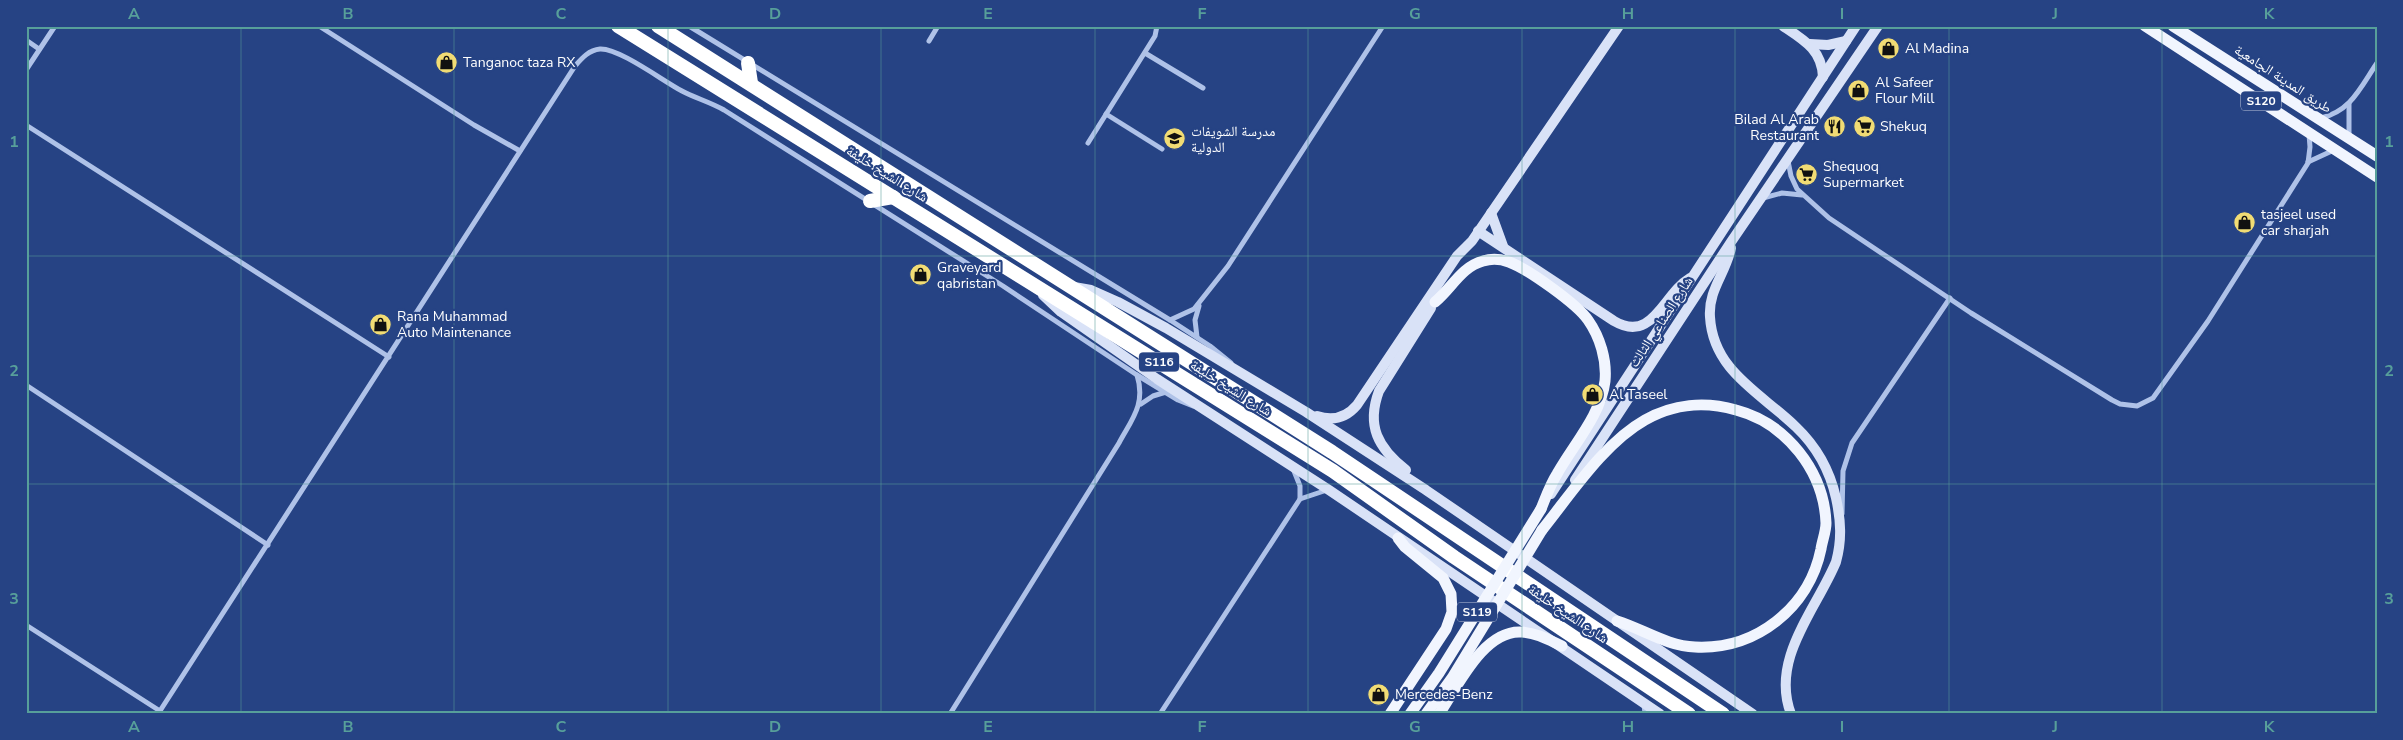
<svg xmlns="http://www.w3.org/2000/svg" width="2403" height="740" viewBox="0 0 2403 740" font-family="'Nunito Sans','Noto Naskh Arabic',sans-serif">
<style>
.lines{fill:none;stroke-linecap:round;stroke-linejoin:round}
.street{stroke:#afc2e8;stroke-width:5}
.secondary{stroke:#d9e2f7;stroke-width:10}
.primary{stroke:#f1f5fe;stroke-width:11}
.highway{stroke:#fff;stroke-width:14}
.primary-bridge{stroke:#f1f5fe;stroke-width:11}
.grid{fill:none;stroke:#579f9a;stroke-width:1;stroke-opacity:0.55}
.labels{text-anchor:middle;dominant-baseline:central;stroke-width:4.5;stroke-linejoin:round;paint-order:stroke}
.shield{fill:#264384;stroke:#bec7da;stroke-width:1}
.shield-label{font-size:12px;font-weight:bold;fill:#fff}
.poi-label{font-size:14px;fill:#fff;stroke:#264384;text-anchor:start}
.street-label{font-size:14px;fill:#fff;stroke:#264384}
.neatline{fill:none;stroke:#579f9a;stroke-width:2}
.grid-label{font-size:16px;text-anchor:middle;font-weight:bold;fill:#579f9a}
</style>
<rect width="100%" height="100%" fill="#264384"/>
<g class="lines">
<g class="street">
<path d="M319,26l155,99 46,26"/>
<path d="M689,26l481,294 40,26 21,17"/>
<path d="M26,40l13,9"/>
<path d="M929,41l9,-15"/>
<path d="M1145,53l58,35"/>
<path d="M26,70l29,-44"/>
<path d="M2349,104v33"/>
<path d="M1106,114l56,35"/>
<path d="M2321,118c30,-7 39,-30 56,-55"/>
<path d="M26,125l363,232"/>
<path d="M1088,143l67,-107 2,-10"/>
<path d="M1788,161l3,15 6,13 32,29 142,95 141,87 8,4 17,2 16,-8 55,-77 100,-158 2,-16 -1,-13"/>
<path d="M2308,162l26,-12"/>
<path d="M1763,198l19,-5 20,2"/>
<path d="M1170,320l24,-11 34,-43 155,-240"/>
<path d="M1197,337l-2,-17 4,-14"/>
<path d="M26,385l242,160"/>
<path d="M1141,404l12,-8 13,-4"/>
<path d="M1294,471l6,15v13"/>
<path d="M1842,514l1,-43 9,-28 98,-145"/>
<path d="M26,625l134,86"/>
<path d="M1644,704l1,10"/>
<path d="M158,714l417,-648c7,-8 14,-16 25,-17 19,-1 63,32 82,42 13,7 28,11 42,19l279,176 134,89 41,25 15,6"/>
<path d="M950,714l169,-271c13,-24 27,-39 18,-68"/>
<path d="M1160,714l140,-215 27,-9"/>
</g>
<g class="secondary">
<path d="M1783,26c21,14 39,24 40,51"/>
<path d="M1810,44l18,1 18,-4"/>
<path d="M1491,213l12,33"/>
<path d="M1478,231l136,90c39,23 49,-27 76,-43"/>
<path d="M1731,248c-5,25 -23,42 -21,69 3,54 51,76 86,110 20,19 34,44 40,71 5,23 6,42 0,64 -20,48 -66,97 -45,152"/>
<path d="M1074,287l17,3 27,12 48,26 140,84 120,78 327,224"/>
<path d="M1043,295l18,17 96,67 172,111 331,224"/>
<path d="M1317,416c15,5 29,2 40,-11l100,-149 15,-15 147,-215"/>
<path d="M1406,470c-28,-22 -40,-44 -27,-79l52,-83"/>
<path d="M1575,480l156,-238 147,-216"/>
<path d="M1551,494l305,-468"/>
</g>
<g class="primary">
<path d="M2145,26l232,151"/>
<path d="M2173,26l204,130"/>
<path d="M1435,302c17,-14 26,-35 48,-41 9,-3 18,-2 26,1 19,7 68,42 79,58 12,17 19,40 17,61 -4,34 -32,64 -48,93 -7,11 -11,23 -16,35"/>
<path d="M1542,530c29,-36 62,-87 103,-110 28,-16 60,-19 91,-10 50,13 88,61 90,113 0,9 -4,18 -5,26 -12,59 -65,101 -126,98 -28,-1 -52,-18 -78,-26"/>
<path d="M1390,714l56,-85 6,-17 -1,-18 -8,-16 -38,-31 -7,-9"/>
<path d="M1439,714c19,-28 45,-85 83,-82 15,1 27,8 40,14"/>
</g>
<g class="highway">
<path d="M618,26l715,445 121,86 235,157"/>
<path d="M658,26l674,426 391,262"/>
<path d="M748,63l3,20"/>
<path d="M870,201l23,-4"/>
</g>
<g class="primary-bridge">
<path d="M1410,714l29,-41 102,-164"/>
<path d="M1426,714l26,-36 90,-148"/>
</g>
</g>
<path class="grid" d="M241,26v688M454,26v688M668,26v688M881,26v688M1095,26v688M1308,26v688M1522,26v688M1735,26v688M1949,26v688M2162,26v688M26,256h2351M26,484h2351"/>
<defs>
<symbol id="shop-disc" viewBox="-11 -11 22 22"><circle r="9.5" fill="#f1dc74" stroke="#264384"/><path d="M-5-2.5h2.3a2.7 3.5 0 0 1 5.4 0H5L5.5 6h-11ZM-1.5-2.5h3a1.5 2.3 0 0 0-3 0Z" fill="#111"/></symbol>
<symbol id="supermarket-disc" viewBox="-11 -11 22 22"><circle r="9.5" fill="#f1dc74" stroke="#264384"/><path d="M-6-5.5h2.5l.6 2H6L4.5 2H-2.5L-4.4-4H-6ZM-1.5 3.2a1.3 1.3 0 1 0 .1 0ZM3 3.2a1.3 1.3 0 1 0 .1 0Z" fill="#111"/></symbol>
<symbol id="restaurant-disc" viewBox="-11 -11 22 22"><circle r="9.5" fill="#f1dc74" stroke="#264384"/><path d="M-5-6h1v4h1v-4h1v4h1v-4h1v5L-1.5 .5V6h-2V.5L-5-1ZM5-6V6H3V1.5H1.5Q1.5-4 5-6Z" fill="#111"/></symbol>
<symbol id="school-disc" viewBox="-11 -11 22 22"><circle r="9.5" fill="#f1dc74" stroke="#264384"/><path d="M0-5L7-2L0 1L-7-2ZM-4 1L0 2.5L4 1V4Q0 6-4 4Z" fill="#111"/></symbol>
</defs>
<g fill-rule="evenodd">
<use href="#shop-disc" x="1876" y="36" width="25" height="25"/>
<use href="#shop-disc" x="434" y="50" width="25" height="25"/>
<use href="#shop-disc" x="1846" y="78" width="25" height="25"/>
<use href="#supermarket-disc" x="1852" y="114" width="25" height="25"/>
<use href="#restaurant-disc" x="1822" y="114" width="25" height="25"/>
<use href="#school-disc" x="1162" y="126" width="25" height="25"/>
<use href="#supermarket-disc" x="1794" y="162" width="25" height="25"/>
<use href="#shop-disc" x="2232" y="210" width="25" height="25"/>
<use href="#shop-disc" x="908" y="262" width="25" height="25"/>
<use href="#shop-disc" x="368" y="312" width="25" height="25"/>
<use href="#shop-disc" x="1580" y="382" width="25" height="25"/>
<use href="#shop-disc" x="1366" y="682" width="25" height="25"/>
</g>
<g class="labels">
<g class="shield">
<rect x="2241" y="91.5" width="40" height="19" rx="4"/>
<rect x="1139" y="352.5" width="40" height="19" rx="4"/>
<rect x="1457" y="602.5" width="40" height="19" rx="4"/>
</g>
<g class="shield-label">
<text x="2261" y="101">S120</text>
<text x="1159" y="362">S116</text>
<text x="1477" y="612">S119</text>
</g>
<g class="poi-label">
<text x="1905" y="48">Al Madina</text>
<text x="463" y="62">Tanganoc taza RX</text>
<text x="1875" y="82">Al Safeer<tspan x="1875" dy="16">Flour Mill</tspan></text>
<text x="1819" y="119" text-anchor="end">Bilad Al Arab<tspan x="1819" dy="16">Restaurant</tspan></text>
<text x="1880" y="126">Shekuq</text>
<text x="1191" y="131">مدرسة الشويفات<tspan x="1191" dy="16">الدولية</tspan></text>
<text x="1823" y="166">Shequoq<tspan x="1823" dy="16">Supermarket</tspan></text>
<text x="2261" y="214">tasjeel used<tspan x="2261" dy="16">car sharjah</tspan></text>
<text x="937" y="267">Graveyard<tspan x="937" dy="16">qabristan</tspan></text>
<text x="397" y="316">Rana Muhammad<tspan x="397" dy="16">Auto Maintenance</tspan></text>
<text x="1609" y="394">Al Taseel</text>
<text x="1395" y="694">Mercedes-Benz</text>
</g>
<g class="street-label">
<text transform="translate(2283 79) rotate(33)">طريق المدينة الجامعية</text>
<text transform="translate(887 174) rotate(32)">شارع الشيخ خليفة</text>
<text transform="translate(1661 322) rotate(-57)">شارع الصناعي الثالث</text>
<text transform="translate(1231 388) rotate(32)">شارع الشيخ خليفة</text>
<text transform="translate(1568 614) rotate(34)">شارع الشيخ خليفة</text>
</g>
</g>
<rect width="2403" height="740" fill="none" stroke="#264384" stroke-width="55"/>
<rect x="28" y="28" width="2348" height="684" class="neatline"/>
<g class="grid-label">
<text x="134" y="19">A</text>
<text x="348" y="19">B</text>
<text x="561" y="19">C</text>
<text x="775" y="19">D</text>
<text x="988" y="19">E</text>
<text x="1202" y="19">F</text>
<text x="1415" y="19">G</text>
<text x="1628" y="19">H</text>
<text x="1842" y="19">I</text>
<text x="2055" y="19">J</text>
<text x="2269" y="19">K</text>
<text x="14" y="147">1</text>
<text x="2389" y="147">1</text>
<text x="14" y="376">2</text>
<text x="2389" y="376">2</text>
<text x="14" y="604">3</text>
<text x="2389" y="604">3</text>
<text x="134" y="732">A</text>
<text x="348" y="732">B</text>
<text x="561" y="732">C</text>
<text x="775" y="732">D</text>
<text x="988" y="732">E</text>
<text x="1202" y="732">F</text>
<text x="1415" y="732">G</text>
<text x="1628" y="732">H</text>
<text x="1842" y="732">I</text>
<text x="2055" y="732">J</text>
<text x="2269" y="732">K</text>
</g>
</svg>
